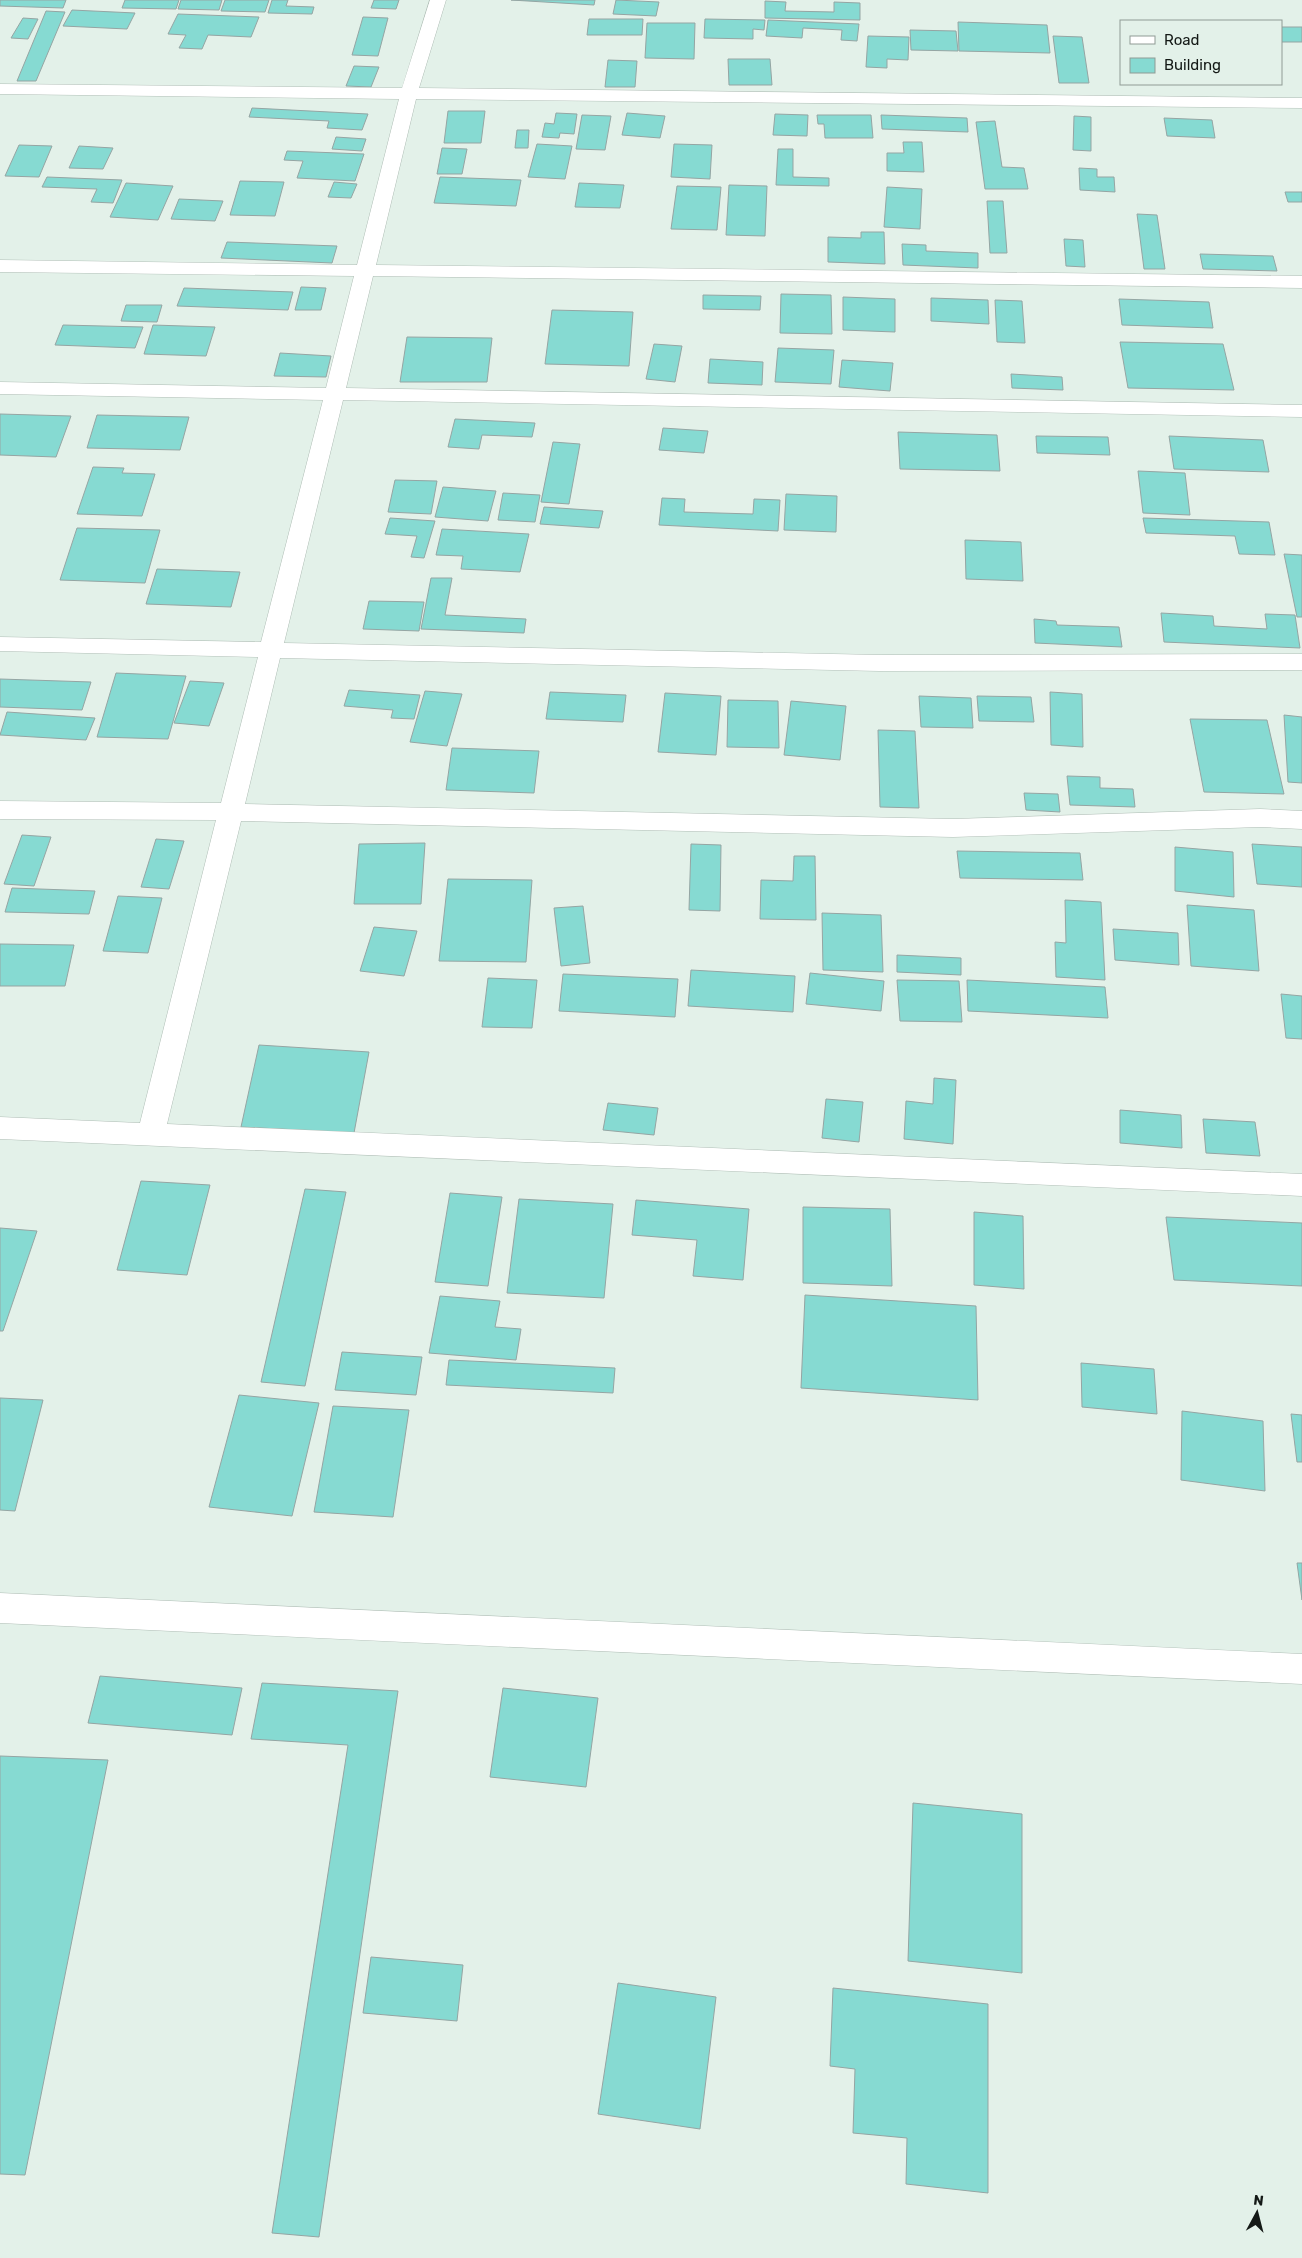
<svg xmlns="http://www.w3.org/2000/svg" width="1302" height="2258" viewBox="0 0 1302 2258" font-family="Rubik,sans-serif">
<style>
.building{fill:#86dad2;stroke:#95a5a3}
.lines{fill:none;stroke-linecap:round;stroke-linejoin:round}
.minor-casing{stroke:#afbdb5;stroke-width:1}
.minor{fill:#fff;fill-rule:evenodd}
</style>
<rect width="100%" height="100%" fill="#e3f1e9"/>
<g class="building">
<path d="M0,0h66l-3,8 -63,-2z"/>
<path d="M125,0h54l-3,9 -54,-1z"/>
<path d="M181,0h41l-3,10 -41,-1z"/>
<path d="M225,0h44l-4,12 -44,-1z"/>
<path d="M272,0h16l-2,6 28,1 -2,7 -44,-1z"/>
<path d="M374,0h25l-3,9 -25,-1z"/>
<path d="M511,0h84l-1,5z"/>
<path d="M616,0l43,2 -3,14 -43,-2z"/>
<path d="M765,1l21,1 -1,9 49,1v-10l26,1v17l-95,-2z"/>
<path d="M72,10l63,3 -8,16 -64,-3z"/>
<path d="M46,11l19,1 -29,69h-19z"/>
<path d="M178,14l81,3 -8,20 -43,-2 -6,14 -23,-1 7,-13 -18,-1z"/>
<path d="M363,17l25,1 -10,38 -26,-1z"/>
<path d="M23,18l15,1 -10,20 -17,-1z"/>
<path d="M589,19h54l-1,16h-55z"/>
<path d="M705,19l60,1 -1,10 -11,-1v10l-49,-1z"/>
<path d="M768,20l91,4 -2,17 -16,-1 1,-10 -39,-2 -1,10 -36,-2z"/>
<path d="M958,22l89,3 3,28 -91,-2z"/>
<path d="M647,23h48l-1,36 -49,-1z"/>
<rect x="1281" y="27" width="21" height="15"/>
<path d="M910,30l46,1 2,20 -47,-1z"/>
<path d="M868,36l41,1 -1,23 -21,-1v9l-21,-1z"/>
<path d="M1053,36l29,1 7,46h-30z"/>
<path d="M728,59h42l2,26h-43z"/>
<path d="M608,60l29,1 -2,26h-30z"/>
<path d="M354,66l25,1 -8,20 -25,-1z"/>
<path d="M252,108l116,6 -6,16 -35,-2 2,-7 -80,-4z"/>
<path d="M448,111h37l-4,32h-37z"/>
<path d="M556,113l21,1 -3,20 -14,-1 -1,5 -17,-1 3,-14 9,1z"/>
<path d="M627,113l38,3 -5,22 -38,-3z"/>
<path d="M775,114l33,1 -1,21 -34,-1z"/>
<path d="M582,115l29,1 -6,34 -29,-1z"/>
<path d="M817,115h54l2,23h-48l-1,-14h-6z"/>
<path d="M881,115l86,3 1,14 -86,-3z"/>
<path d="M1074,116l17,1v34l-18,-1z"/>
<path d="M1164,118l48,2 3,18 -48,-2z"/>
<path d="M995,121l7,46 22,1 4,21h-43l-9,-67z"/>
<path d="M517,130h12l-1,18h-13z"/>
<path d="M336,137l30,2 -4,12 -30,-2z"/>
<path d="M903,142h19l2,30 -37,-1v-18h17z"/>
<path d="M537,144l35,2 -7,33 -37,-2z"/>
<path d="M674,144l38,1 -2,34 -39,-2z"/>
<path d="M19,145l33,1 -13,31 -34,-1z"/>
<path d="M79,146l34,2 -10,21 -34,-1z"/>
<path d="M442,148l25,1 -5,25h-25z"/>
<path d="M778,149h15v28l36,1v8l-53,-1z"/>
<path d="M287,151l77,3 -9,27 -58,-3 6,-17 -19,-1z"/>
<path d="M1079,168l18,1v8h17l1,15 -35,-2z"/>
<path d="M47,177l75,3 -9,23 -22,-1 6,-13 -55,-2z"/>
<path d="M440,177l81,3 -5,26 -82,-3z"/>
<path d="M240,181l44,1 -9,34 -45,-1z"/>
<path d="M334,182l23,2 -6,14 -23,-1z"/>
<path d="M126,183l47,3 -15,34 -48,-3z"/>
<path d="M579,183l45,2 -4,23 -45,-1z"/>
<path d="M729,185l38,1 -2,50 -39,-1z"/>
<path d="M677,186l44,1 -4,43 -46,-1z"/>
<path d="M887,187l35,2 -2,40 -36,-2z"/>
<path d="M1285,192h17v10h-14z"/>
<path d="M179,199l44,2 -8,20 -44,-2z"/>
<path d="M987,201h16l4,52h-17z"/>
<path d="M1137,214l20,1 8,54h-21z"/>
<path d="M861,232h23l1,32 -57,-2v-25l33,1z"/>
<path d="M1064,239l19,1 2,27 -19,-1z"/>
<path d="M227,242l110,4 -5,17 -111,-5z"/>
<path d="M902,244l24,1v6l52,2v15l-75,-3z"/>
<path d="M1200,254l73,2 4,15 -74,-2z"/>
<path d="M301,287l25,1 -5,22h-26z"/>
<path d="M184,288l109,4 -5,18 -111,-4z"/>
<path d="M781,294l50,1 1,39 -52,-1z"/>
<path d="M703,295l58,1 -1,14 -57,-1z"/>
<path d="M843,297l52,2v33l-52,-2z"/>
<path d="M931,298l57,2 1,24 -58,-3z"/>
<path d="M1119,299l90,3 4,26 -91,-3z"/>
<path d="M995,300l27,1 3,42 -28,-1z"/>
<path d="M126,305h36l-5,17 -36,-1z"/>
<path d="M552,310l81,2 -4,54 -84,-2z"/>
<path d="M63,325l80,2 -8,21 -80,-3z"/>
<path d="M153,325l62,2 -9,29 -62,-2z"/>
<path d="M407,337l85,1 -5,44h-87z"/>
<path d="M1120,342l103,2 11,46 -106,-2z"/>
<path d="M654,344l28,2 -7,36 -29,-3z"/>
<path d="M778,348l56,2 -3,34 -56,-2z"/>
<path d="M280,353l51,3 -5,21 -52,-1z"/>
<path d="M710,359l53,3 -1,23 -54,-2z"/>
<path d="M842,360l51,3 -3,28 -51,-4z"/>
<path d="M1011,374l51,3 1,13 -51,-2z"/>
<path d="M0,414l71,2 -15,41 -56,-2z"/>
<path d="M97,415l92,2 -9,33 -93,-2z"/>
<path d="M455,419l80,4 -3,14 -50,-2 -3,14 -31,-2z"/>
<path d="M663,428l45,3 -4,22 -45,-3z"/>
<path d="M898,432l99,3 3,36 -100,-2z"/>
<path d="M1036,436l72,1 2,18 -73,-2z"/>
<path d="M1169,436l94,4 6,32 -95,-3z"/>
<path d="M553,442l27,2 -11,60 -28,-2z"/>
<path d="M93,467l31,1 -2,5 33,1 -13,42 -65,-2z"/>
<path d="M1138,471l47,2 5,42 -47,-2z"/>
<path d="M395,480l42,1 -6,33 -43,-2z"/>
<path d="M443,487l53,4 -8,30 -53,-4z"/>
<path d="M503,493l37,2 -5,27 -37,-2z"/>
<path d="M786,494l51,2 -1,36 -52,-2z"/>
<path d="M662,498l23,1 -1,13 69,2 1,-15 26,1 -2,31 -119,-6z"/>
<path d="M544,507l59,4 -4,17 -59,-4z"/>
<path d="M390,518l45,3 -11,37 -13,-1 6,-21 -32,-2z"/>
<path d="M1143,518l126,4 6,33 -36,-1 -4,-18 -89,-3z"/>
<path d="M77,528l83,2 -15,53 -85,-3z"/>
<path d="M442,529l87,5 -9,38 -59,-3 2,-13 -27,-1z"/>
<path d="M965,540l56,2 2,39 -57,-2z"/>
<path d="M1284,554l18,1v62h-5z"/>
<path d="M157,569l83,3 -9,35 -85,-3z"/>
<path d="M431,578h21l-7,37 81,4 -2,14 -103,-4z"/>
<path d="M369,601l55,1 -5,29 -56,-2z"/>
<path d="M1161,613l52,3 1,10 53,3 -2,-15 30,1 5,33 -136,-6z"/>
<path d="M1034,619l22,2 1,4 62,2 3,20 -87,-4z"/>
<path d="M116,673l70,3 -18,63 -71,-2z"/>
<path d="M0,679l91,3 -9,28 -82,-3z"/>
<path d="M190,681l34,2 -15,43 -35,-3z"/>
<path d="M349,690l71,5 -6,24 -23,-1 2,-8 -49,-4z"/>
<path d="M425,691l37,3 -15,52 -37,-4z"/>
<path d="M550,692l76,3 -3,27 -77,-3z"/>
<path d="M1050,692l32,2 1,53 -32,-2z"/>
<path d="M665,693l56,3 -5,59 -58,-3z"/>
<path d="M919,696l52,2 2,30 -52,-1z"/>
<path d="M977,696l54,1 3,25 -55,-1z"/>
<path d="M728,700l50,1 1,47 -52,-1z"/>
<path d="M791,701l55,5 -6,54 -56,-5z"/>
<path d="M7,712l88,6 -9,22 -86,-5z"/>
<path d="M1284,715l18,2v66l-14,-1z"/>
<path d="M1190,719l77,1 17,74 -80,-2z"/>
<path d="M878,730l37,1 4,77 -39,-1z"/>
<path d="M452,748l87,3 -5,42 -88,-3z"/>
<path d="M1067,776l33,1v11l33,1 2,18 -65,-2z"/>
<path d="M1024,793l34,1 2,18 -34,-2z"/>
<path d="M22,835l29,2 -17,49 -30,-2z"/>
<path d="M156,839l28,2 -15,48 -28,-2z"/>
<path d="M425,843l-4,61h-67l5,-60z"/>
<path d="M691,844l30,1 -1,66 -31,-1z"/>
<path d="M1252,844l50,3v40l-45,-3z"/>
<path d="M1175,847l58,5 1,45 -59,-6z"/>
<path d="M957,851l123,2 3,27 -123,-2z"/>
<path d="M794,856h21l1,64 -56,-1 1,-39 32,1z"/>
<path d="M448,879l84,1 -6,82 -87,-1z"/>
<path d="M12,888l83,3 -6,23 -84,-2z"/>
<path d="M118,896l44,2 -14,55 -45,-2z"/>
<path d="M1065,900l36,2 4,78 -49,-3 -1,-35 11,1z"/>
<path d="M1187,905l67,5 5,61 -68,-5z"/>
<path d="M583,906l7,57 -29,3 -7,-58z"/>
<path d="M822,913l59,2 2,57 -60,-2z"/>
<path d="M374,927l43,4 -13,45 -44,-5z"/>
<path d="M1113,929l65,4 1,32 -64,-5z"/>
<path d="M0,944l74,1 -9,41h-65z"/>
<path d="M897,955l64,3v17l-64,-3z"/>
<path d="M691,970l104,6 -2,36 -105,-6z"/>
<path d="M810,973l74,8 -3,30 -75,-7z"/>
<path d="M563,974l115,5 -3,38 -116,-6z"/>
<path d="M488,978l49,2 -5,48 -50,-1z"/>
<path d="M897,980l62,1 3,41 -62,-1z"/>
<path d="M967,980l138,7 3,31 -140,-7z"/>
<path d="M1281,994l21,2v43l-16,-1z"/>
<path d="M259,1045l110,7 -15,81 -113,-6z"/>
<path d="M934,1078l22,2 -3,64 -49,-5 2,-38 27,3z"/>
<path d="M826,1099l37,3 -4,40 -37,-4z"/>
<path d="M608,1103l50,5 -4,27 -51,-5z"/>
<path d="M1120,1110l61,5 1,33 -62,-5z"/>
<path d="M1203,1119l52,3 5,34 -54,-3z"/>
<path d="M141,1181l69,4 -23,90 -70,-5z"/>
<path d="M305,1189l41,3 -41,194 -44,-4z"/>
<path d="M450,1193l52,4 -14,89 -53,-4z"/>
<path d="M519,1199l94,5 -9,94 -97,-5z"/>
<path d="M636,1200l113,9 -6,71 -50,-4 4,-36 -65,-5z"/>
<path d="M803,1207l87,2 2,77 -89,-3z"/>
<path d="M974,1212l49,4 1,73 -50,-4z"/>
<path d="M1166,1217l136,6v63l-128,-6z"/>
<path d="M0,1228l37,3 -34,100h-3z"/>
<path d="M805,1295l171,11 2,94 -177,-12z"/>
<path d="M440,1296l60,5 -5,26 26,2 -5,31 -87,-7z"/>
<path d="M342,1352l80,5 -6,38 -81,-5z"/>
<path d="M449,1360l166,8 -2,25 -167,-8z"/>
<path d="M1081,1363l73,6 3,45 -75,-7z"/>
<path d="M239,1395l80,8 -27,113 -83,-9z"/>
<path d="M0,1398l43,2 -28,111 -15,-1z"/>
<path d="M333,1406l76,4 -16,107 -79,-5z"/>
<path d="M1182,1411l81,10 2,70 -84,-11z"/>
<path d="M1291,1414l11,1v47h-5z"/>
<path d="M1297,1563h5v37z"/>
<path d="M100,1676l142,12 -10,47 -144,-12z"/>
<path d="M262,1683l136,8 -79,546 -47,-4 76,-488 -97,-6z"/>
<path d="M503,1688l95,10 -12,89 -96,-10z"/>
<path d="M0,1756l108,4 -83,415 -25,-1z"/>
<path d="M913,1803l109,11v159l-114,-12z"/>
<path d="M371,1957l92,8 -6,56 -94,-8z"/>
<path d="M618,1983l98,14 -16,132 -102,-15z"/>
<path d="M833,1988l155,16v189l-82,-9 1,-46 -54,-5 2,-64 -25,-3z"/>
</g>
<g class="lines">
<defs>
<g id="minor">
<path d="M430,0h16l-27,88 883,10v10l-886,-9 -40,166 926,11v12l-929,-12 -27,112 956,17v12l-959,-17 -59,243 596,12 422,-1v16l-422,1 -600,-13 -35,146 708,15 307,-10 42,2v18l-42,-2 -307,10 -712,-16 -74,303 1135,50v22l-1302,-57v-22l140,6 76,-303 -216,-1v-18l221,2 37,-146 -258,-6v-14l261,5 62,-242 -323,-6v-12l326,6 28,-112 -354,-4v-12l357,5 42,-166 -399,-5v-10l402,4z"/>
<path d="M0,1593l1302,61v30l-1302,-61z"/>
</g>
</defs>
<use href="#minor" class="minor-casing"/>
<use href="#minor" class="minor"/>
</g>
<rect x="1120" y="20" width="162" height="65" fill="#e3f1e9" stroke="#909b95"/>
<rect x="1130" y="36" width="25" height="8" fill="#ffffff" stroke="#909b95"/>
<text x="1164" y="45" font-size="15" fill="#141916">Road</text>
<rect x="1130" y="58" width="25" height="15" fill="#86dad2" stroke="#909b95"/>
<text x="1164" y="70" font-size="15" fill="#141916">Building</text>
<g transform="translate(1257 2213) rotate(7)" stroke="#e3f1e9" stroke-width="4" paint-order="stroke">
<path d="M0-4L9 19L0 12L-9 19Z" fill="#141916"/>
<text y="-8" font-size="14" font-weight="bold" text-anchor="middle" fill="#141916">N</text>
</g>
</svg>
